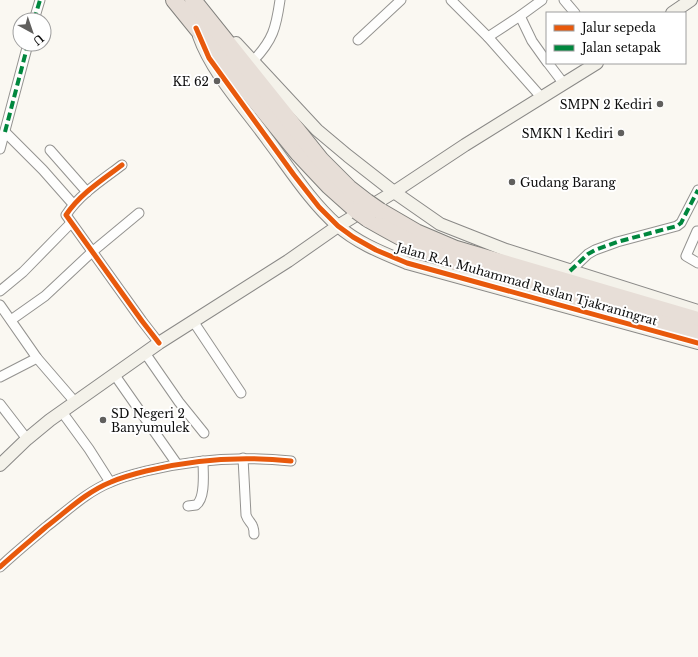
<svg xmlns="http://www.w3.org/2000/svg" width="698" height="657" viewBox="0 0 698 657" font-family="'Libre Baskerville',serif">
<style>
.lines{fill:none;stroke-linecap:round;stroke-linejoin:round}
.street-casing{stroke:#949390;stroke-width:11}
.secondary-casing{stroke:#8a8987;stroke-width:14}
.highway-casing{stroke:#81807d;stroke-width:18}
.street{stroke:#fefefd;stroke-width:9}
.secondary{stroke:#f4f2ea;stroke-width:12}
.highway{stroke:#e7ded7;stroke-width:16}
.highway-bridge-casing{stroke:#81807d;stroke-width:18;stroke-linecap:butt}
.highway-bridge{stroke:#e7ded7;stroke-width:16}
.quiet{stroke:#00873e;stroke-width:4;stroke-dasharray:8 4;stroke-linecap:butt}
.cycleway-casing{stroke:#fff;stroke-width:8}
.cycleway{stroke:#e8590c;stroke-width:5}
.poi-dot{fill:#605f5d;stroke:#fff;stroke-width:1.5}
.labels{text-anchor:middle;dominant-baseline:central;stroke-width:4;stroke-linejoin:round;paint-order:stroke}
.poi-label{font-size:12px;fill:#0d0d0d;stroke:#fff;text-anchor:end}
.street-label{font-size:12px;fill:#0d0d0d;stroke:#fff}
</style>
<rect width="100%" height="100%" fill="#faf8f2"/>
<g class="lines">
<defs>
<g id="street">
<path d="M451,0l37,37 54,61"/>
<path d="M564,0l11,13"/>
<path d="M520,16l12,25 15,21"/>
<path d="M34,20l6,-20"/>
<path d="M488,37l32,-21 22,-16"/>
<path d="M358,40l43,-40"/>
<path d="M253,61c20,-21 23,-33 27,-61"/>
<path d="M548,63l16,21"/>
<path d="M5,132l38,38 30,34"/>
<path d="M0,149l28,-105"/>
<path d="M50,150l37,42"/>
<path d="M122,165c-20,15 -42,29 -56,50l76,106 17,22"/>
<path d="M697,231l-11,25 12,7"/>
<path d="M570,271l18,-17 7,-4 22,-8 60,-16 4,-3 17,-33"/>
<path d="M0,291l23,-19 48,-49"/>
<path d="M0,305l37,53 38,44"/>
<path d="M11,320l34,-24 47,-44 47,-39"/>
<path d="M193,321l48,72"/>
<path d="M145,353l34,49 25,31"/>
<path d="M114,374l63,90"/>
<path d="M0,377l37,-19"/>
<path d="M0,404l27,35"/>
<path d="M62,412l27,37 21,33"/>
<path d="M243,458l3,57c3,9 8,7 8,19"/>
<path d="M188,506l8,-1c10,-7 7,-33 7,-44"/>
<path d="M0,567c15,-14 31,-27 46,-40 21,-16 40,-35 65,-45 11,-5 23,-8 35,-11 48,-12 96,-15 145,-10"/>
</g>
<g id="secondary">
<path d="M672,13l19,-13"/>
<path d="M199,36c13,37 46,72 69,104 22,29 42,61 69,85 20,18 46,28 70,38l291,80"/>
<path d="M236,43l81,87 31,26 46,36 46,32 66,26 192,61"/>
<path d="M0,465l27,-26 23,-19 109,-77 129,-82 50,-35 56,-34 71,-47 132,-82"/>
</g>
<g id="highway">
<path d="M174,0l124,153 31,33 28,25"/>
<path d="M193,0l128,160 28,28 18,14"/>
<path d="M380,211l36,21 40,17 242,71"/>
<path d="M368,219c28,16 55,31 85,42l245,73"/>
</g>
</defs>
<use href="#street" class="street-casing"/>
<use href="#secondary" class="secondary-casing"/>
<use href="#highway" class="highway-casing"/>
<use href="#street" class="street"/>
<use href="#secondary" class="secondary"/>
<use href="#highway" class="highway"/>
<defs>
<g id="highway-bridge">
<path d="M367,202l13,9"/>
<path d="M357,211l11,8"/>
</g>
</defs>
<use href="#highway-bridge" class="highway-bridge-casing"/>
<use href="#highway-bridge" class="highway-bridge"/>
<g class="quiet">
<path d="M34,20l6,-20"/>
<path d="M5,132l23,-88"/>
<path d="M570,271l18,-17 7,-4 22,-8 60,-16 4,-3 17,-33"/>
</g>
<defs>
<g id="cycleway">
<path d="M196,28l13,30 85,117 25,32 19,19 15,11 23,13 31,13 291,80"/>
<path d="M122,165c-20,15 -42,29 -56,50l76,106 17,22"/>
<path d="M0,567c15,-14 31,-27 46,-40 21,-16 40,-35 65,-45 11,-5 23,-8 35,-11 48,-12 96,-15 145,-10"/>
</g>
</defs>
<use href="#cycleway" class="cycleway-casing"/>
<use href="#cycleway" class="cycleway"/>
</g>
<g class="poi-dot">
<circle cx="217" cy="81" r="4"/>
<circle cx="660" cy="104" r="4"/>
<circle cx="621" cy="133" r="4"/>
<circle cx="512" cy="182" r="4"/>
<circle cx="103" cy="420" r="4"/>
</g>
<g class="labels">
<g class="poi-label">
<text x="209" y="81">KE 62</text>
<text x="652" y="104">SMPN 2 Kediri</text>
<text x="613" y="133">SMKN 1 Kediri</text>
<text x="520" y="182" text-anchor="start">Gudang Barang</text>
<text x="111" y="413" text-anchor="start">SD Negeri 2<tspan x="111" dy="14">Banyumulek</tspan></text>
</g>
<g class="street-label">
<text transform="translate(527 284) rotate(16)">Jalan R.A. Muhammad Ruslan Tjakraningrat</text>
</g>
</g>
<rect x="546" y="12" width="140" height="52" fill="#ffffff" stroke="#9e9e9e"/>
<rect x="554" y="25" width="20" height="6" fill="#e8590c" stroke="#9e9e9e"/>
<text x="582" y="32" font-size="12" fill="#0d0d0d">Jalur sepeda</text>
<rect x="554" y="45" width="20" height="6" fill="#00873e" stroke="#9e9e9e"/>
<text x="582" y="52" font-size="12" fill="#0d0d0d">Jalan setapak</text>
<g transform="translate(32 32) rotate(140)"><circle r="19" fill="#ffffff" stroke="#9e9e9e"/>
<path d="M0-3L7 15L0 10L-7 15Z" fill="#605f5d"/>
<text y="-6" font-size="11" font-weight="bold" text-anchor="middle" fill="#0d0d0d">U</text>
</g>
</svg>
